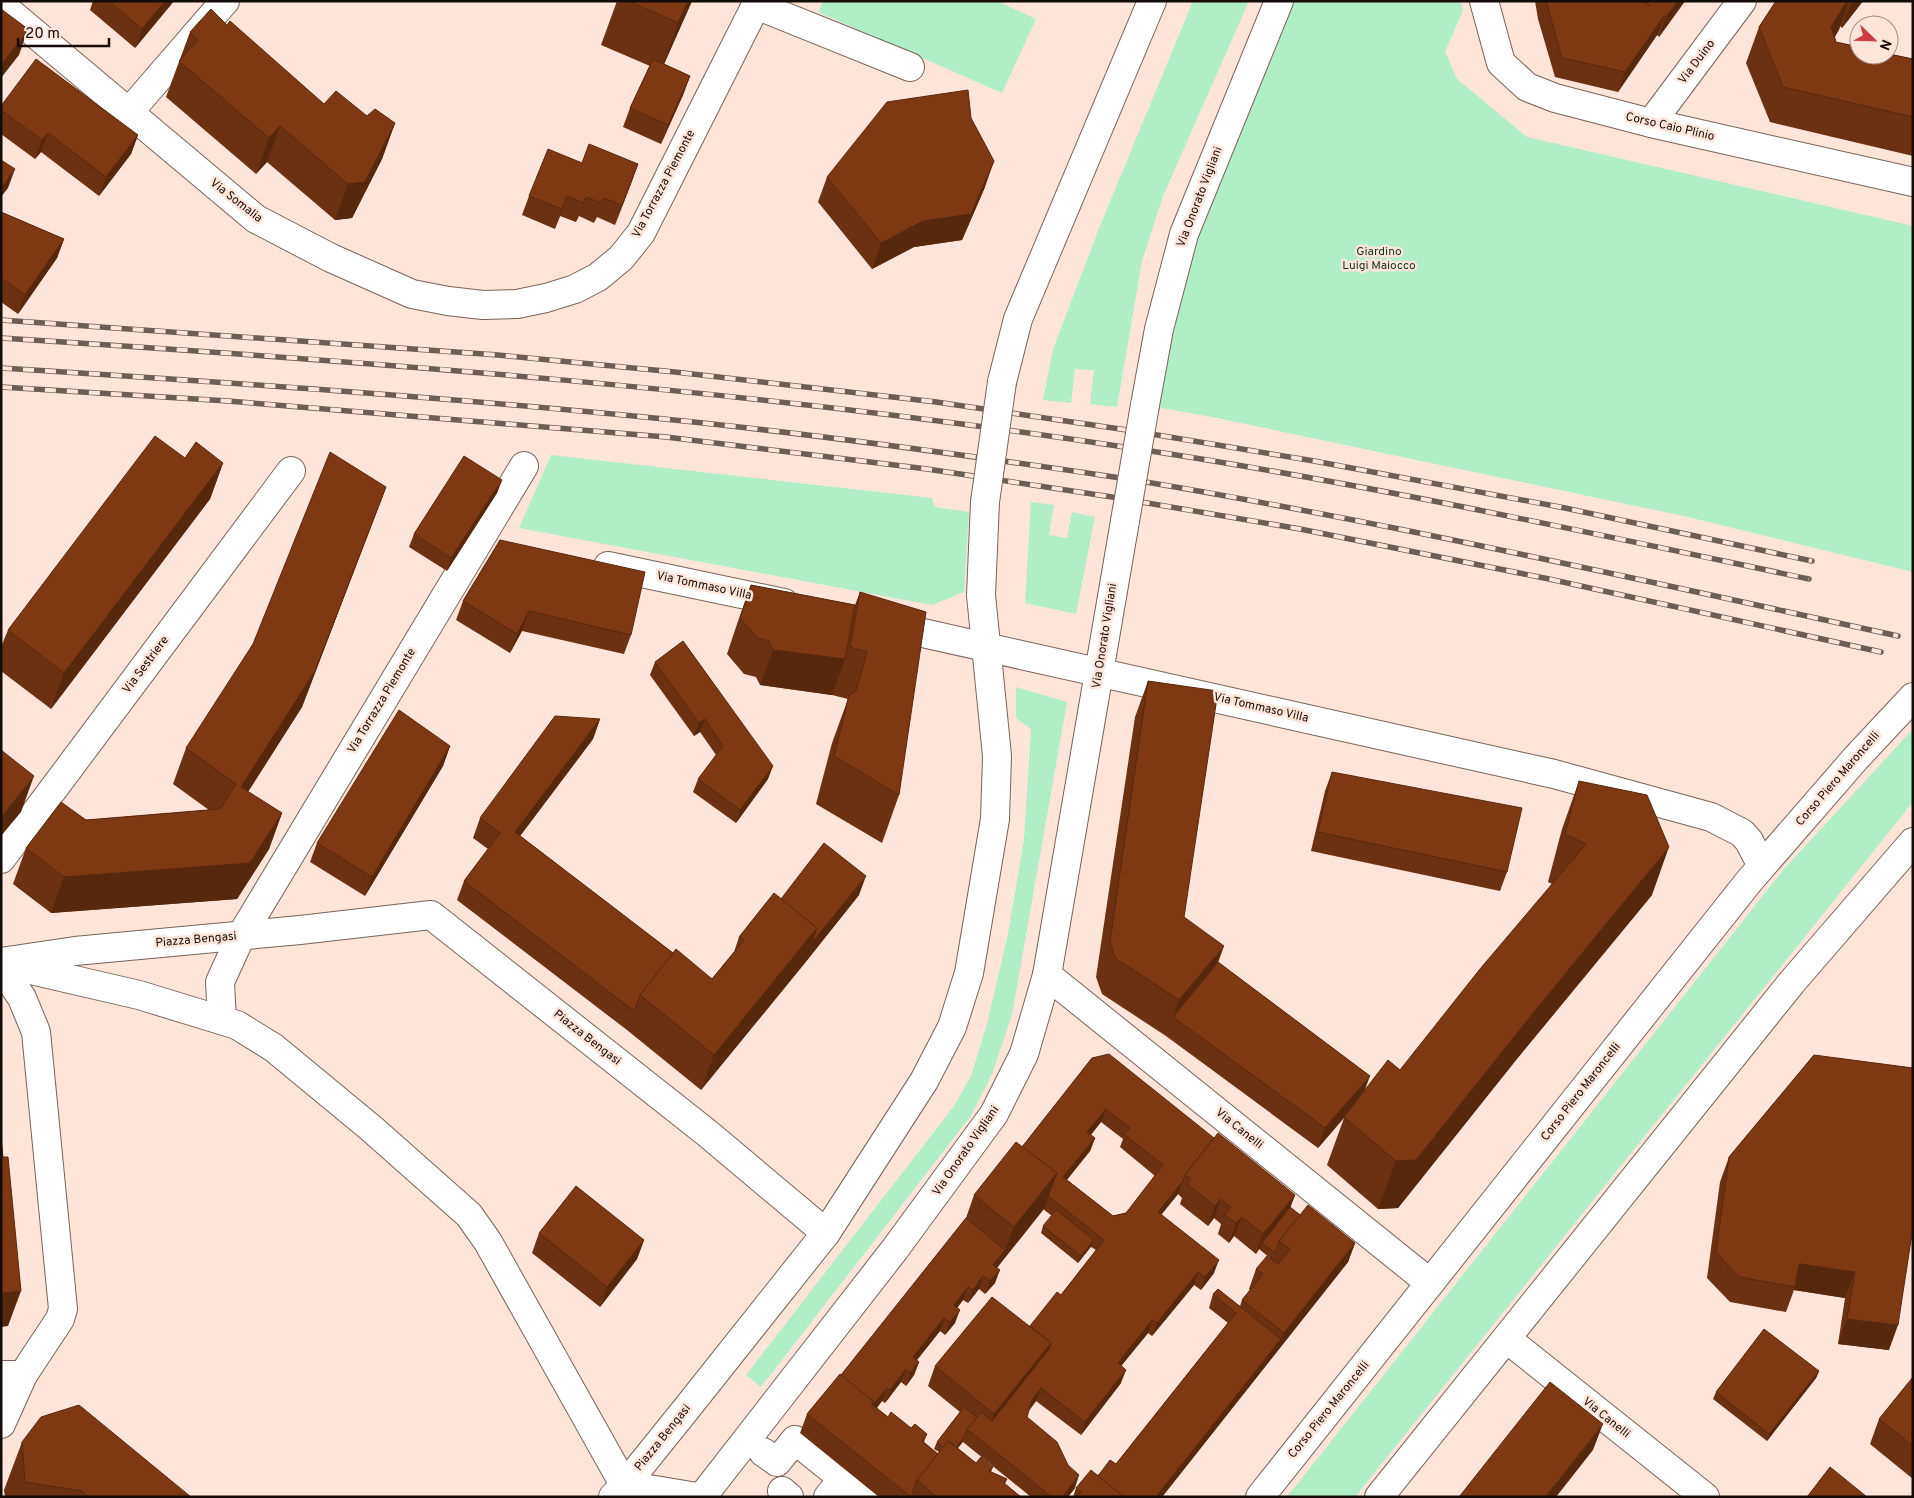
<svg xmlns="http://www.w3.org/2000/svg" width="1914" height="1498" viewBox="0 0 1914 1498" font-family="Overpass,sans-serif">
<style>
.green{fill:#b0eec8}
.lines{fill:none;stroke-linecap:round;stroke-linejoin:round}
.minor-casing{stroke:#796359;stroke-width:30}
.major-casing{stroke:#796359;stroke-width:30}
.minor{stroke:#fff;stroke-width:28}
.major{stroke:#fff;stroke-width:28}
.rail-casing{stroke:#6d5d57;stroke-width:5.5}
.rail{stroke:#fee4d9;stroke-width:4;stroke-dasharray:11;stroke-linecap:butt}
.major-bridge-casing{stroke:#796359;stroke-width:30;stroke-linecap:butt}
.major-bridge{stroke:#fff;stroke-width:28}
.wall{fill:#6c3110;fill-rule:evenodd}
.shaded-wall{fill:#58280d}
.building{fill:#7e3913;stroke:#58280d;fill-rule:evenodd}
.labels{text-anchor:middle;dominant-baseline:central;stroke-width:5;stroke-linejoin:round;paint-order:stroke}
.street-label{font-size:12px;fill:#150c09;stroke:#fee4d9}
.park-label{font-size:12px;fill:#123623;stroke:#fee4d9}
</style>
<rect width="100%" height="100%" fill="#fee4d9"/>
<g class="green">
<path d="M823,1h174l39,18 -34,74 -184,-81z"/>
<path d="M1193,1h56l-86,195 -21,65 -25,146 -27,-3 4,-34 -19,-1 -4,34 -28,-3 10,-51 47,-123z"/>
<path d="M1279,1h182l2,10 -18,40 12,28 70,58 386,89v346l-225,-55 -476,-100 -67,-12 14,-76z"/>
<path d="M551,455l381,43 3,9 34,5 -5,80 -32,13 -413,-77z"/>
<path d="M1031,502l23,3 -5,30 18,3 5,-26 23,5 -19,97 -51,-11z"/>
<path d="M1016,687l51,15 -55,313 -20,59 -22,43 -209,270 -15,-12 208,-269 17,-30 16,-52 21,-90 16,-95 7,-110 -15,-11z"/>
<path d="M1913,729v73l-558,695h-68l497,-628z"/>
</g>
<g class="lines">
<defs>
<g id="minor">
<path d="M1484,1l17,62 26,24 28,11 96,25 262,59"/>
<path d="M1,5l255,214 75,39 81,36 36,7 35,4 34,-1 29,-6 29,-9 23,-12 23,-19 20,-25 117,-232"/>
<path d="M756,5l154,62"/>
<path d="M129,112l96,-111"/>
<path d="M1651,123l91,-122"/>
<path d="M608,566l176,37"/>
<path d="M887,625l667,149 157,43 31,16 7,8 13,25"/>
<path d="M1,859l290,-388"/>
<path d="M241,936l283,-470"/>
<path d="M1,962l74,-11 225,-21 131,-15 276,218 119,100"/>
<path d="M1047,975l383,308"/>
<path d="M1507,1339l198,158"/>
<path d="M1,1375h22l-22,49"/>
<path d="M763,1452l14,10 18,-22 71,57"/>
<path d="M782,1491l7,6"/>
<path d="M828,1497l15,-18"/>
</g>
<g id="major">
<path d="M1002,382l16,-63 134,-318"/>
<path d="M1145,405l14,-76 25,-95 95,-233"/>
<path d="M1,963l138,32 98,30 37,23 98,81 97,86 19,27 143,255"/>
<path d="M1,967l21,31 14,34 27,277 -3,10 -37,56"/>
<path d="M222,1020l-2,-38 21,-46"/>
<path d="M625,1485l72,12"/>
<path d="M613,1497l12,-12 62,-77 139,-175 98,-152 28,-54 17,-54 26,-154 2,-63 -16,-161 4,-93"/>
<path d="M702,1497l193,-248 99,-135 30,-60 23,-79 78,-454"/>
<path d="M1260,1497l490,-617 106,-122 57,-61"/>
<path d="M1379,1497l413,-515 121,-140"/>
</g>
</defs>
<use href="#minor" class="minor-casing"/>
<use href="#major" class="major-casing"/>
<use href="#minor" class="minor"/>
<use href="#major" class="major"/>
<defs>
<g id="rail">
<path d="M1,320l497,35 177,17 261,30 191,28 187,31 251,47 247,53"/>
<path d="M1,338c376,24 751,52 1123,109 230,34 457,84 685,132"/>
<path d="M1,368c222,14 443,29 663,51 151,15 301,36 450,58 92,14 183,32 275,50 170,34 339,72 509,109"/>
<path d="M1,387l227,14 438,36 261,32 185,28 188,32 249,50 332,73"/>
</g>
</defs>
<use href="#rail" class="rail-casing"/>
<use href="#rail" class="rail"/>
<defs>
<g id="major-bridge">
<path d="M985,502l17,-120"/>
<path d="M1125,521l20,-116"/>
</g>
</defs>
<use href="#major-bridge" class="major-bridge-casing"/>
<use href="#major-bridge" class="major-bridge"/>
</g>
<g class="wall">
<path d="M93,1h81l-39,47 -45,-38z"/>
<path d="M617,1h75l-28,63 26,12 -7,19 -22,49 -38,-17 7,-19 20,-42 -49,-21z"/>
<path d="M1535,1h150l-26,36 -2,-2 -39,57 -63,-15 -17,-58z"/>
<path d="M1776,1h87l-21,27 -2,-2 -5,11 1,5 77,17v97l-143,-34 -24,-59 13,-36z"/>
<path d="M227,25l97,79 71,19 -13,36 -30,59 -17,2 -68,-58 -11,12 -90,-77 24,-65z"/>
<path d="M1,106l137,29 -7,19 -32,42 -58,-44 -6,7 -34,-25z"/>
<path d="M971,118l14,69 -23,53 -48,7 -42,22 -54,-67 9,-25z"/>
<path d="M582,163l56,1 -23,61 -18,-8 -3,6 -15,-7 -3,6 -16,-6 -5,13 -33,-14 7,-19z"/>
<path d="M1,212l63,27 -7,19 -39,56 -17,-12z"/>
<path d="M185,458l38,5 -13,36 -159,210 -50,-38v-24l7,-17z"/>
<path d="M502,480l-5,13 -50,78 -38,-24 5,-13z"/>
<path d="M386,487l-84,220 -54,85 34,21 -13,36 -32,50 -186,14 -38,-29 13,-36 60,-28 123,-10 -36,-26 13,-36z"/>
<path d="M500,540l131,95 -7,19 -102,-23 -12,22 -54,-33 7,-19z"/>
<path d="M751,585l104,20 5,-13 39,203 -17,48 -66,-39 16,-61 16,-44 -16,-4 -72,-10 -4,-8 -12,-3 -17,-20 11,-33z"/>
<path d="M655,662l113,117 -32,44 -43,-31 5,-13 18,-24 -16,-23 -6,4 -44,-61z"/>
<path d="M1148,681l36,236 34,45 146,128 36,-20 152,-186 -4,-2 14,-53 17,-48 73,114 -136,165 -118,148 -20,1 -51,-44 17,-47 -26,30 -152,-112 -64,-42 -6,-17 39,-260z"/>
<path d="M600,719l-7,20 -73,97 153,117 39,26 22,-27 5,-15 42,-38 78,-4 -55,69 -103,126 -74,-60 -170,-130 7,-19 24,-32 -15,-11 7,-20z"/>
<path d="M450,746l-7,20 -78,130 -55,-34 7,-19z"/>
<path d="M1332,772l175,100 -7,19 -189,-40 14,-60z"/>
<path d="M1814,1055l75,295 -51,-6 7,-46 -51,-8 -8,22 -56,-10 -23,-24 13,-96 9,-25z"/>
<path d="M1092,1058l122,80 81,57 -5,12 10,8 55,28 -7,19 -186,235h-89l3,-9 40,-24 112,-141 -19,-15 4,-14 27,12 2,-6 8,-10 -1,-1 7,-20 14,-11 -11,-9 -3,5 -22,-18 -5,7 -11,-9 3,-10 -7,-6 -6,8 -28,-22 2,-6 -4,-4 -17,21 53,58 -13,17 -7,-5 -42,51 -4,-3 -27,33v17l-40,52 -45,-34 -8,11 -1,5 48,71 -7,9h-37l-68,-55 -5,6 18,15 17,4 -2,5 16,7 -2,5 16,13h-142l-79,-64 7,-19 34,-39 125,-157 8,-23 48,-48zM1101,1122l22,17 -3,8 35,29 -29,37 -13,3 -46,-36 23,-29 5,-13 -4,-3zM1043,1209l9,7 -9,10 -2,7 37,30 13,-16 5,3 -35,45 -31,31 -95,40 -7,20 32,26 -23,30 -3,7 5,3 -1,2 -14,-12 3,-8 -16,-6 -23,-11 -11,-9 5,-7 3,2 16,-21 5,4 8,-11 5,-13 -2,-2 23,-29 5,4 10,-12 2,-15 6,-8 5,3 11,-14 6,5 10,-11 2,-16z"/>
<path d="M539,1233l105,7 -7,19 -37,48 -68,-54z"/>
<path d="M1819,1371l-3,7 -49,63 -54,-42 3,-7z"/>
<path d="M1913,1377v102l-43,-35 9,-25z"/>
<path d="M22,1442l169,55h-186l-1,-7z"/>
</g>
<g class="shaded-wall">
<path d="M165,1h9l-39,47 7,-19z"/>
<path d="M688,1h4l-31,70 17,-48z"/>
<path d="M1678,1h7l-26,36 7,-20z"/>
<path d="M1847,1h2l-10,29 -21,33 13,-36z"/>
<path d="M1853,1h10l-21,27 9,-25z"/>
<path d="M1664,16l-7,19 -39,57 7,-20z"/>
<path d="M28,29l-9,26 -18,23v-13z"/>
<path d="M690,76l-7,19 -22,49 7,-19z"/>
<path d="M395,123l-13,36 -30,59 -17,2 13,-36z"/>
<path d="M280,126l-13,36 -11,12 13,-36z"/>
<path d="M48,133l-7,19 -6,7 7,-19z"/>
<path d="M138,135l-7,19 -32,42 7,-19z"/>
<path d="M994,161l-9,26 -23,53 -48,7 -42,22 9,-26z"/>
<path d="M638,164l-7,20 -16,41 7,-20z"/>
<path d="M15,169l-7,19 -7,9v-9z"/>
<path d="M567,196l-7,20 -5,13 7,-20z"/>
<path d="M64,239l-7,19 -39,56 7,-19z"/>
<path d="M223,463l-13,36 -159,210 13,-36z"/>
<path d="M502,480l-5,13 -50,78 4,-13z"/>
<path d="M386,487l-84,220 -74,116 13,-36z"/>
<path d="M529,611l-7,20 -12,22 7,-19z"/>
<path d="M773,650l72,9 -13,36 -72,-10z"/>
<path d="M600,719l-7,20 -85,113 7,-20z"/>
<path d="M705,719l-5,13 -6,4 5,-13z"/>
<path d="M450,746l-7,20 -78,130 7,-19z"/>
<path d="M773,766l-5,13 -32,44 4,-13z"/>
<path d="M34,776l-13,36 -20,24v-19z"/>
<path d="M282,813l-13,36 -32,50 -186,14 13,-36z"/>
<path d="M1669,847l-17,48 -136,165 -118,148 -20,1 18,-48 138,-149z"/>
<path d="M866,876l-7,19 -55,69 -103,126 13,-35 103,-127z"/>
<path d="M1224,946l-13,36 -38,35 6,-17z"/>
<path d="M1370,1076l-7,19 -45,53 7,-20z"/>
<path d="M1106,1109l-5,13 -19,23 5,-13z"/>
<path d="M1095,1138l-5,13 -32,39 5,-13z"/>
<path d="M1057,1173l-13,36 -55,69 4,-13 12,-15 9,-23z"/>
<path d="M1183,1181l-5,13 -25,31 5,-13z"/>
<path d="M1295,1195l-7,19 -26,29 -3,6 -3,5 7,-20z"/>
<path d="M1221,1199l-7,19 -6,8 7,-20z"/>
<path d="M1242,1217l-8,19 -5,7 7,-20z"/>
<path d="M644,1240l-7,19 -37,48 7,-20z"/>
<path d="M1094,1240l-3,6 -13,17 3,-7z"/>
<path d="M1355,1243l-7,19 -186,235h-6l125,-158 3,-6z"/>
<path d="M1219,1260l-5,13 -13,17 4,-13z"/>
<path d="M1799,1264l56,8 -10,26 -51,-8z"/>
<path d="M1000,1270l-5,13 -10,11 5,-13z"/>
<path d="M1198,1272l-4,13 -42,51 5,-13z"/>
<path d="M983,1276l-4,13 -11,14 5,-13z"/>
<path d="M968,1287l-5,13 -14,18 5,-13z"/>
<path d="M21,1291l-13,35 -7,1v-34z"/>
<path d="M960,1310l-5,13 -10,12 5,-13z"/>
<path d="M944,1318l-4,13 -32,40 5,-14z"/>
<path d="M1847,1319l51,6 -9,25 -51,-6z"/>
<path d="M1152,1320l-4,13 -35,43 5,-13z"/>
<path d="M1051,1343l-7,19 -57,72 7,-20z"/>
<path d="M919,1362l-5,13 -8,11 4,-13z"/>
<path d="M906,1369l-5,13 -16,21 5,-13z"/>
<path d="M1126,1370l-5,13 -40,52 4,-13z"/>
<path d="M1819,1371l-3,7 -49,63 2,-7z"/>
<path d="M887,1388l-5,13 -18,22 7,-19z"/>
<path d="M1041,1388l-5,13 -9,12 5,-13z"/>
<path d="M1603,1424l-10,26 -37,47h-11z"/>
<path d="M965,1436l-3,6 -14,18 3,-7z"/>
<path d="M1079,1475l-4,13 -7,9h-6z"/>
</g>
<g class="building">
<path d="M109,1h56l-23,28z"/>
<path d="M629,1h59l-10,22z"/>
<path d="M1546,1h97l7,5 -6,-5h34l-12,16 -2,-1 -39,56 -63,-14z"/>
<path d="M1776,1h71l-16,26 5,15 23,5v8h30v-1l24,5v58l-130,-30 -24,-60z"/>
<path d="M1,9l27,20 -27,36z"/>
<path d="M211,9l16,16 3,-4 94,83 12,-13 31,25 8,-7 20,14 -30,59 -17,2 -68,-58 -11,12 -90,-77 19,-21 -8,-8z"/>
<path d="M36,59l102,76 -32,42 -58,-44 -6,7 -41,-30v-4z"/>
<path d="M653,59l37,17 -22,49 -38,-17z"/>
<path d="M968,90l3,28 23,43 -23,53 -48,7 -42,22 -54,-66 60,-75z"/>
<path d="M589,144l49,20 -16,41 -18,-7 -3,5 -15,-6 -3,6 -16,-7 -5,13 -33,-13 19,-47 34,14z"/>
<path d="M1,160l14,9 -14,19z"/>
<path d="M1,212l63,27 -39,56 -24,-17z"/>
<path d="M155,436l30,22 11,-16 27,21 -159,210 -56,-43z"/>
<path d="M330,452l56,35 -71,184 -74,116 41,26 -32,50 -186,14 -38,-29 35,-46 25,18 134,-11 16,-25 -50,-36 67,-104z"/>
<path d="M464,456l38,24 -51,78 -37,-24z"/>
<path d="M500,540l145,32 -14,63 -102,-24 -12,23 -54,-33z"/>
<path d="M751,585l104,20 -10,54 -72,-9 -4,-9 -12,-3 -17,-20z"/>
<path d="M860,592l66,20 -27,183 -65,-39 15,-61 7,-4 11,-39 -17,-5z"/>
<path d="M683,641l90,125 -33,44 -42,-31 25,-33 -18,-27 -6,4 -44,-61z"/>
<path d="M1148,681l70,10 -34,226 40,29 -45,54 -64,-42 -5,-17z"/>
<path d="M399,710l51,36 -78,131 -55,-34z"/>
<path d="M555,716l45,3 -85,113 158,121 -33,42 -6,16 -170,-130 36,-48 -20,-15z"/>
<path d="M1,750l33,26 -33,41z"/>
<path d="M1332,772l190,36 -15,64 -189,-40z"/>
<path d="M1579,781l68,14 22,52 -135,165 -118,148 -20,1 -52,-44 44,-57 12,10 80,-101 106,-125 -21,-10z"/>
<path d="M824,843l42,33 -55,68 6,-16 -36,-29z"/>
<path d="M774,893l43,35 -103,127 -74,-60 36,-46 36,30 32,-39 -5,-3z"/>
<path d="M1218,962l152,114 -45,52 -152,-111z"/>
<path d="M1109,1054l105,84 -29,37 -2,6 -25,31 61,48 -14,17 -7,-5 -41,51 -5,-3 -34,43 8,7 -41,52 -44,-34 -9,12 -5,17 30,25 11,23 11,10 -17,22h-10l-85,-68 14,-17 11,9 57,-72 2,-6 -21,-17 27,-34 4,3 43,-55 -56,-44 9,-23 -35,-26 70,-89zM1106,1109l24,19 -6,6 39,31 -37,48 -13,3 -50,-39 32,-39 -8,-6z"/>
<path d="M1814,1055l99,13v159l-15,98 -51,-6 8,-47 -56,-8 -4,23 -56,-10 -23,-25 13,-95z"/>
<path d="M1218,1133l77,62 -32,39 -21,-17 -6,6 -11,-8 6,-8 -10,-8 -6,7 -28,-22 4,-5 -6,-4z"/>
<path d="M1,1138l2,19h-2z"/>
<path d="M1016,1142l41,31 -43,54 -40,-32z"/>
<path d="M1,1157h7l13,134 -20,2z"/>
<path d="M576,1186l68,54 -37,47 -68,-54z"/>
<path d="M1308,1205l47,38 -71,90 -42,-33 21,-26 -7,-5 11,-13 11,8 12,-15 -11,-8z"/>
<path d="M1290,1207l10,8 -21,26 -4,12 -13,-10z"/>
<path d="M1056,1210l38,30 -13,16 -38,-30z"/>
<path d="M966,1218l39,32 -12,15 7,5 -10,11 -7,-5 -10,14 -5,-3 -14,18 6,5 -10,12 -6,-4 -31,39 6,5 -9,11 -4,-4 -16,21 -3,-2 -14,17h-1l2,-3 -33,-27z"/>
<path d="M1218,1289l63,50 -125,158h-32l-26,-21 12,-16 6,4 120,-151 -23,-19z"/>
<path d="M992,1297l59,46 -57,71 -59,-48z"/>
<path d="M1764,1329l55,42 -50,63 -53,-42z"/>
<path d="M840,1374l34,28 -3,2 17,13 3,-5 20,16 4,-4 12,10 -5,7 16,13 -21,26 -6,17 -104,-83z"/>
<path d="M1913,1377v69l-34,-27z"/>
<path d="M1550,1382l53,42 -58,73h-86z"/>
<path d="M79,1405l112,92h-102l-7,-6 -57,-9 -3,-40 19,-25z"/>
<path d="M964,1407l13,10 -10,12 -2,7 -9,11 -8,-6 -5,6 -6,-5z"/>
<path d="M948,1441l28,22 5,-6 12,10 -4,4 18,8 -3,4 17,14h-84l-20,-17z"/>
<path d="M1830,1467l37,30h-60z"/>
<path d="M1091,1470l33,27h-47l4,-5 -5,-4z"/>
</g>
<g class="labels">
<g class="street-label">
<text transform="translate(1697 62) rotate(-53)">Via Duino</text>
<text transform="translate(1670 127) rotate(13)">Corso Caio Plinio</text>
<text transform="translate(664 184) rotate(-62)">Via Torrazza Piemonte</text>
<text transform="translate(1200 197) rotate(-69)">Via Onorato Vigliani</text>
<text transform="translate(236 201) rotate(38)">Via Somalia</text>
<text transform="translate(704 586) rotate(12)">Via Tommaso Villa</text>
<text transform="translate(1105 636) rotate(-81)">Via Onorato Vigliani</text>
<text transform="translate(146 665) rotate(-53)">Via Sestriere</text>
<text transform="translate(382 701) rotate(-59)">Via Torrazza Piemonte</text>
<text transform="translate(1261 708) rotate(13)">Via Tommaso Villa</text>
<text transform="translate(1838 779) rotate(-49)">Corso Piero Maroncelli</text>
<text transform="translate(196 940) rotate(-5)">Piazza Bengasi</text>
<text transform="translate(587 1038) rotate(38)">Piazza Bengasi</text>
<text transform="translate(1581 1092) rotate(-52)">Corso Piero Maroncelli</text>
<text transform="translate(1239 1129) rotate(39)">Via Canelli</text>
<text transform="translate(966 1151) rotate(-55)">Via Onorato Vigliani</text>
<text transform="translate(1329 1410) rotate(-51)">Corso Piero Maroncelli</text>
<text transform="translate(1606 1418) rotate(39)">Via Canelli</text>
<text transform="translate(663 1438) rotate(-51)">Piazza Bengasi</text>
</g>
<g class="park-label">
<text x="1379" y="252">Giardino<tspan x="1379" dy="14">Luigi Maiocco</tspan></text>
</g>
</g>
<rect width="1914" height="1498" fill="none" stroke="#150c09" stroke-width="5"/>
<g transform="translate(1874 40) rotate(113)"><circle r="24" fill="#fee4d9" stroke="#a18e86"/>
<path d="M0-4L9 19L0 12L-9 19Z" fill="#cd3d44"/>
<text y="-8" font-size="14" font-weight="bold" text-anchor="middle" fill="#150c09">N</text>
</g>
<path d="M18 38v8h91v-8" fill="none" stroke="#150c09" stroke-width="2.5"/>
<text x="25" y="38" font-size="15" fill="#150c09" stroke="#fee4d9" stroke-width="4" paint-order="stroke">20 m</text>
</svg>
